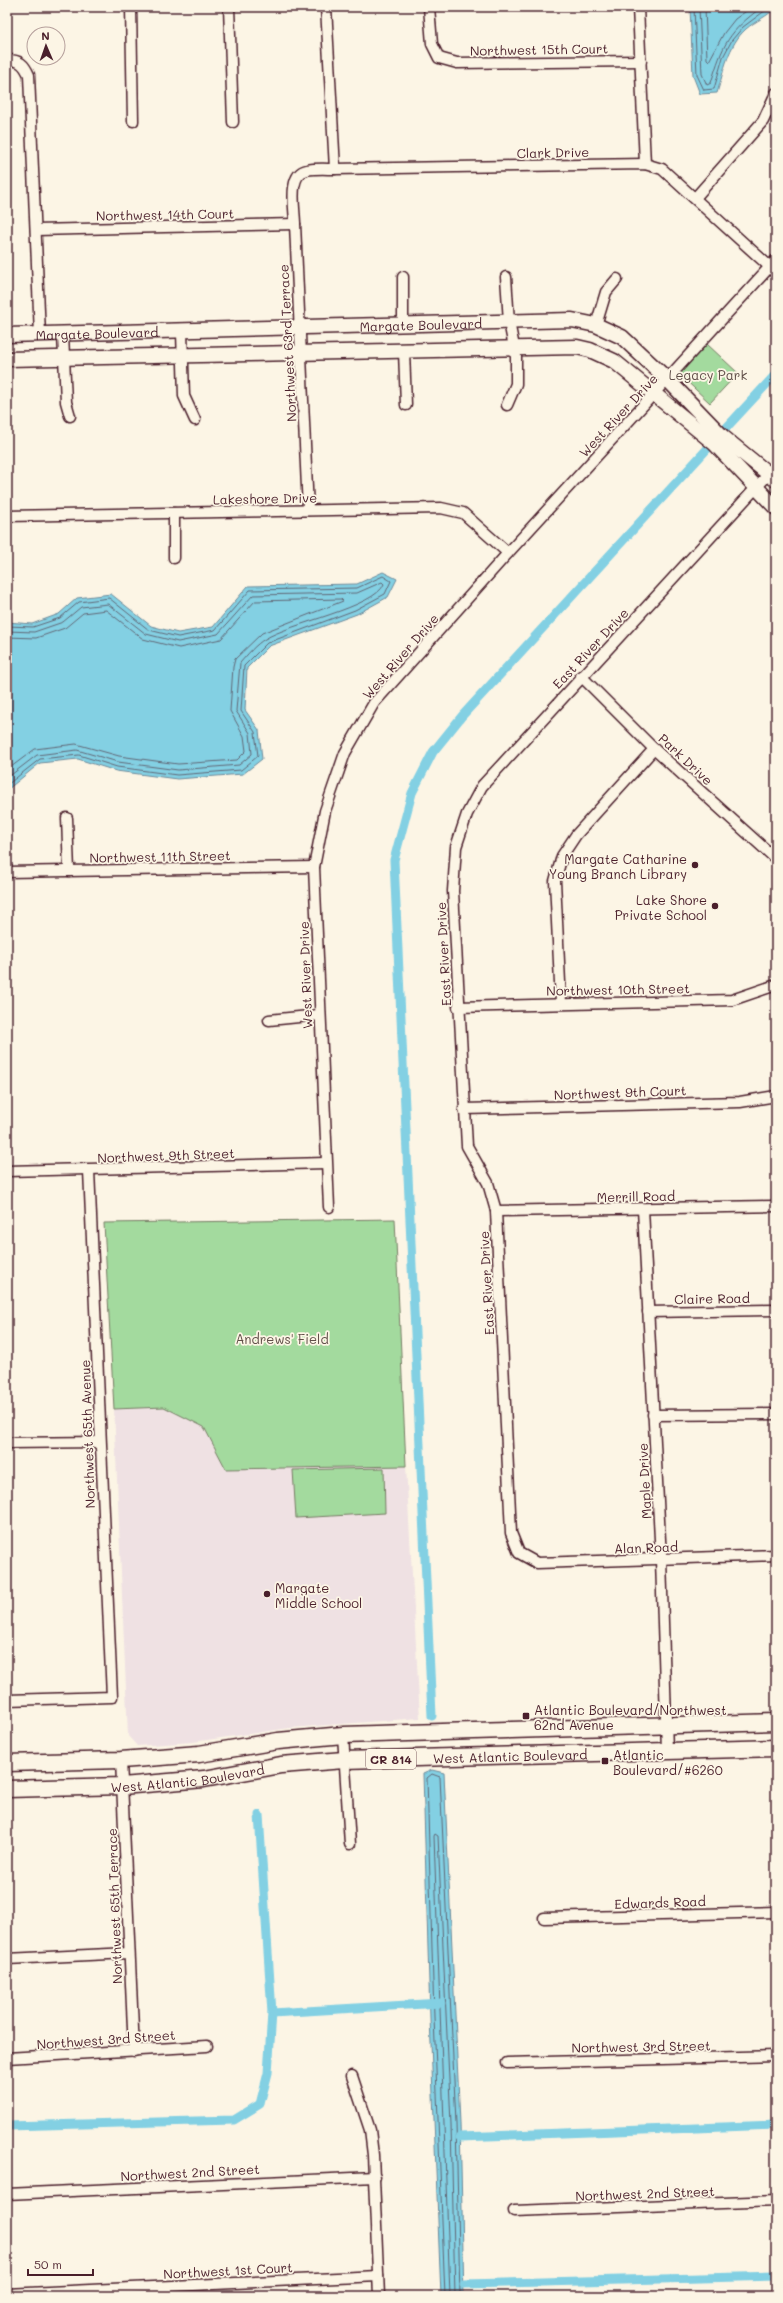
<svg xmlns="http://www.w3.org/2000/svg" width="783" height="2303" viewBox="0 0 783 2303" font-family="Mali,sans-serif">
<style>
.built{fill:#efe1e3}
.green{fill:#a3da9e;stroke:#767c64}
.water{fill:#83d0e3;stroke:#6c8999}
.lines{fill:none;stroke-linecap:round;stroke-linejoin:round}
.shore{stroke:#616675;stroke-width:1}
.canal{stroke:#83d0e3;stroke-width:9}
.street-casing{stroke:#4a1f2b;stroke-width:13}
.secondary-casing{stroke:#4a1f2b;stroke-width:17}
.primary-casing{stroke:#4a1f2b;stroke-width:19}
.street{stroke:#fcf5e5;stroke-width:10}
.secondary{stroke:#fcf5e5;stroke-width:14}
.primary{stroke:#fcf5e5;stroke-width:16}
.poi-dot{fill:#4a1f2b;stroke:#fcf5e5;stroke-width:1.5}
.labels{text-anchor:middle;dominant-baseline:central;stroke-width:3.5;stroke-linejoin:round;paint-order:stroke}
.shield{fill:#fcf5e5;stroke:#7f5f63;stroke-width:1}
.shield-label{font-size:12px;font-weight:bold;fill:#4a1f2b}
.street-label{font-size:13px;fill:#4a1f2b;stroke:#fcf5e5}
.park-label{font-size:13px;fill:#604e48;stroke:#fcf5e5}
.poi-label{font-size:13px;fill:#4a1f2b;stroke:#fcf5e5;text-anchor:start}
</style>
<rect width="100%" height="100%" fill="#fcf5e5"/>
<filter id="ink" filterUnits="userSpaceOnUse"><feTurbulence type="fractalNoise" baseFrequency=".025" numOctaves="2"/><feDisplacementMap in="SourceGraphic" scale="8" xChannelSelector="R" yChannelSelector="G"/><feConvolveMatrix kernelMatrix="1 2 1 2 8 2 1 2 1" color-interpolation-filters="sRGB"/></filter>
<g filter="url(#ink)">
<path class="built" d="M164,1407l40,20 22,42 180,-3 14,252 -130,10 -97,14 -56,4 -9,-10 -14,-327z"/>
<g class="green">
<path d="M707,344l31,29 -28,30 -31,-29z"/>
<path d="M395,1219l11,247 -180,3 -22,-42 -40,-20 -50,2 -10,-186z"/>
<path d="M384,1468l1,45 -89,5 -3,-48z"/>
</g>
<g class="water">
<path d="M690,7h86c-7,9 -21,14 -30,22 -18,16 -22,42 -29,64l-17,1 -7,-18z"/>
<path d="M383,572l14,7 -9,18 -31,17 -88,32 -22,22 -2,42 14,20 3,29 -19,15 -66,5 -61,-8 -38,-12 -38,4 -33,27v-168l25,2 27,-10 18,-16 34,-4 40,32 27,7 35,-6 35,-41 109,-2z"/>
<path d="M432,1770l12,3 16,350 4,173h-23l-11,-278 -7,-244z"/>
</g>
<g class="lines">
<g class="shore">
<path d="M694,7l3,68 7,15 10,-1 9,-32 9,-17 11,-13 27,-20"/>
<path d="M699,7l3,67 5,11 4,-2c12,-39 17,-51 51,-76"/>
<path d="M705,7l2,52 2,2 15,-28 11,-14 17,-12"/>
<path d="M7,626l26,1 27,-9 19,-16 30,-4 40,32 29,7 37,-7 35,-40 107,-2 26,-12 8,5 -6,13 -30,16 -88,33 -23,23 -3,45 14,21 3,24 -17,14 -64,5 -60,-8 -38,-12 -39,4 -33,26"/>
<path d="M7,631l27,1 29,-10 18,-15 27,-3 38,30 32,8 40,-8 35,-39 104,-2 25,-11 2,2c-8,23 -96,40 -119,55 -9,5 -18,16 -25,24l-4,48 14,22 2,21 -13,11 -61,5 -60,-8 -41,-12 -40,5 -30,23"/>
<path d="M7,637l29,1 29,-10 18,-15 23,-3 37,29 36,9 42,-9 34,-38 86,-2 2,2 -81,32 -27,26 -2,8 -3,44 14,25 2,15 -9,9 -59,4 -59,-8 -43,-12 -41,5 -28,21"/>
<path d="M445,2296l-11,-279 -7,-239 5,-4 8,3 16,346 4,173"/>
<path d="M450,2296l-16,-460 1,-2 3,2 13,288 4,172"/>
</g>
<g class="canal">
<path d="M727,427l49,-53"/>
<path d="M432,1716l-38,-856 18,-67 21,-41 29,-36 246,-268"/>
<path d="M272,2013l169,-10"/>
<path d="M7,2126l227,-6 26,-16 8,-31 4,-60 -13,-198"/>
<path d="M460,2137l316,-12"/>
<path d="M464,2284l312,-8"/>
</g>
<defs>
<g id="street">
<path d="M131,7l2,114"/>
<path d="M229,7l4,115"/>
<path d="M326,7l9,162"/>
<path d="M429,7l3,37 7,14 18,5 184,-2"/>
<path d="M638,7l7,157"/>
<path d="M7,60c13,0 17,4 22,15l11,260"/>
<path d="M695,198l68,-77 13,-28"/>
<path d="M36,230l259,-6"/>
<path d="M403,277v47"/>
<path d="M506,277l3,45 7,35v27l-9,21"/>
<path d="M596,325l10,-33 11,-13"/>
<path d="M182,332l2,64 11,24"/>
<path d="M63,334l3,68 4,14"/>
<path d="M404,351l2,54"/>
<path d="M776,466l-294,320 -15,28 -11,33 -3,44 14,255 21,37 8,28 15,322 8,20 18,10 239,-8"/>
<path d="M308,510l-13,-286c0,-15 -8,-50 12,-54 9,-2 19,-1 28,-1l310,-5 17,5 108,98"/>
<path d="M174,513v45"/>
<path d="M7,516l434,-8 22,5 45,40"/>
<path d="M581,676l73,73 122,110"/>
<path d="M67,818l2,53"/>
<path d="M7,872l307,-5"/>
<path d="M561,1003l-6,-122 7,-25 14,-21 78,-86"/>
<path d="M458,1007l274,-7 44,-15"/>
<path d="M269,1020l50,-5"/>
<path d="M464,1109l276,-7 36,-6"/>
<path d="M7,1171l319,-8"/>
<path d="M329,1207l-15,-340 11,-56 20,-58 29,-50 134,-150 268,-293"/>
<path d="M643,1209l18,350 6,192"/>
<path d="M496,1211l280,-5"/>
<path d="M648,1312l128,-2"/>
<path d="M653,1415l123,-1"/>
<path d="M7,1443l93,-1"/>
<path d="M7,1700l105,-3 -23,-527"/>
<path d="M343,1735l7,109"/>
<path d="M121,1760l13,291"/>
<path d="M544,1918l232,-6"/>
<path d="M7,1959l122,-6"/>
<path d="M7,2058l200,-12"/>
<path d="M507,2063l269,-7"/>
<path d="M352,2076l18,54 3,25 6,141"/>
<path d="M7,2194l368,-17"/>
<path d="M514,2211l262,-10"/>
<path d="M7,2294l371,-18"/>
</g>
<g id="secondary">
<path id="s1" d="M7,335l565,-15 24,5 26,12 46,43 55,57 53,43"/>
<path d="M7,359l570,-12 13,3 24,11 100,82 62,65"/>
</g>
<g id="primary">
<path d="M7,1763l114,-3 78,-6 79,-13 65,-6 433,-13"/>
<path id="s2" d="M7,1789l115,-3 82,-7 77,-14 63,-5 432,-12"/>
</g>
</defs>
<use href="#street" class="street-casing"/>
<use href="#secondary" class="secondary-casing"/>
<use href="#primary" class="primary-casing"/>
<use href="#street" class="street"/>
<use href="#secondary" class="secondary"/>
<use href="#primary" class="primary"/>
</g>
</g>
<g class="poi-dot">
<circle cx="695" cy="865" r="4"/>
<circle cx="715" cy="906" r="4"/>
<circle cx="267" cy="1594" r="4"/>
<rect x="522" y="1712" width="8" height="8" rx="2"/>
<rect x="601" y="1757" width="8" height="8" rx="2"/>
</g>
<g class="labels">
<rect class="shield" x="366" y="1749" width="50" height="20" rx="3"/>
<g class="shield-label">
<text x="391" y="1759">CR 814</text>
</g>
<g class="street-label">
<text transform="translate(539 49) rotate(-1)">Northwest 15th Court</text>
<text transform="translate(553 152) rotate(-1)">Clark Drive</text>
<text transform="translate(165 214) rotate(-1)">Northwest 14th Court</text>
<text stroke="none"><textPath href="#s1" startOffset="414">Margate Boulevard</textPath></text>
<text stroke="none"><textPath href="#s1" startOffset="90">Margate Boulevard</textPath></text>
<text transform="translate(287 343) rotate(-93)">Northwest 63rd Terrace</text>
<text transform="translate(618 415) rotate(-47)">West River Drive</text>
<text transform="translate(265 498) rotate(-1)">Lakeshore Drive</text>
<text transform="translate(590 648) rotate(-47)">East River Drive</text>
<text transform="translate(400 656) rotate(-49)">West River Drive</text>
<text transform="translate(686 759) rotate(43)">Park Drive</text>
<text transform="translate(160 856) rotate(-1)">Northwest 11th Street</text>
<text transform="translate(443 954) rotate(-93)">East River Drive</text>
<text transform="translate(305 975) rotate(-92)">West River Drive</text>
<text transform="translate(618 989) rotate(-1)">Northwest 10th Street</text>
<text transform="translate(620 1092) rotate(-2)">Northwest 9th Court</text>
<text transform="translate(166 1155) rotate(-2)">Northwest 9th Street</text>
<text transform="translate(636 1196) rotate(-1)">Merrill Road</text>
<text transform="translate(486 1283) rotate(-93)">East River Drive</text>
<text transform="translate(712 1298) rotate(-1)">Claire Road</text>
<text transform="translate(87 1434) rotate(-92)">Northwest 65th Avenue</text>
<text transform="translate(644 1481) rotate(-93)">Maple Drive</text>
<text transform="translate(646 1547) rotate(-2)">Alan Road</text>
<text stroke="none"><textPath href="#s2" startOffset="505">West Atlantic Boulevard</textPath></text>
<text stroke="none"><textPath href="#s2" startOffset="181">West Atlantic Boulevard</textPath></text>
<text transform="translate(660 1902) rotate(-2)">Edwards Road</text>
<text transform="translate(114 1906) rotate(-92)">Northwest 65th Terrace</text>
<text transform="translate(106 2039) rotate(-4)">Northwest 3rd Street</text>
<text transform="translate(641 2046) rotate(-1)">Northwest 3rd Street</text>
<text transform="translate(190 2172) rotate(-3)">Northwest 2nd Street</text>
<text transform="translate(645 2193) rotate(-2)">Northwest 2nd Street</text>
<text transform="translate(228 2270) rotate(-3)">Northwest 1st Court</text>
</g>
<g class="park-label">
<text x="708" y="374">Legacy Park</text>
<text x="282" y="1338">Andrews' Field</text>
</g>
<g class="poi-label">
<text x="687" y="858" text-anchor="end">Margate Catharine<tspan x="687" dy="15">Young Branch Library</tspan></text>
<text x="707" y="899" text-anchor="end">Lake Shore<tspan x="707" dy="15">Private School</tspan></text>
<text x="275" y="1587">Margate<tspan x="275" dy="15">Middle School</tspan></text>
<text x="534" y="1709">Atlantic Boulevard/Northwest<tspan x="534" dy="15">62nd Avenue</tspan></text>
<text x="613" y="1754">Atlantic<tspan x="613" dy="15">Boulevard/#6260</tspan></text>
</g>
</g>
<rect width="783" height="2303" fill="none" stroke="#fcf5e5" stroke-width="24"/>
<rect x="12" y="12" width="759" height="2279" fill="none" stroke="#4a1f2b" stroke-width="1.5" filter="url(#ink)"/>
<g transform="translate(46 46) rotate(358)"><circle r="19" fill="#fcf5e5" stroke="#b59f9b"/>
<path d="M0-3L7 15L0 10L-7 15Z" fill="#4a1f2b"/>
<text y="-6" font-size="11" font-weight="bold" text-anchor="middle" fill="#4a1f2b">N</text>
</g>
<path d="M28 2269v6h65v-6" fill="none" stroke="#4a1f2b" stroke-width="2"/>
<text x="34" y="2269" font-size="12" fill="#4a1f2b" stroke="#fcf5e5" stroke-width="3" paint-order="stroke">50 m</text>
</svg>
